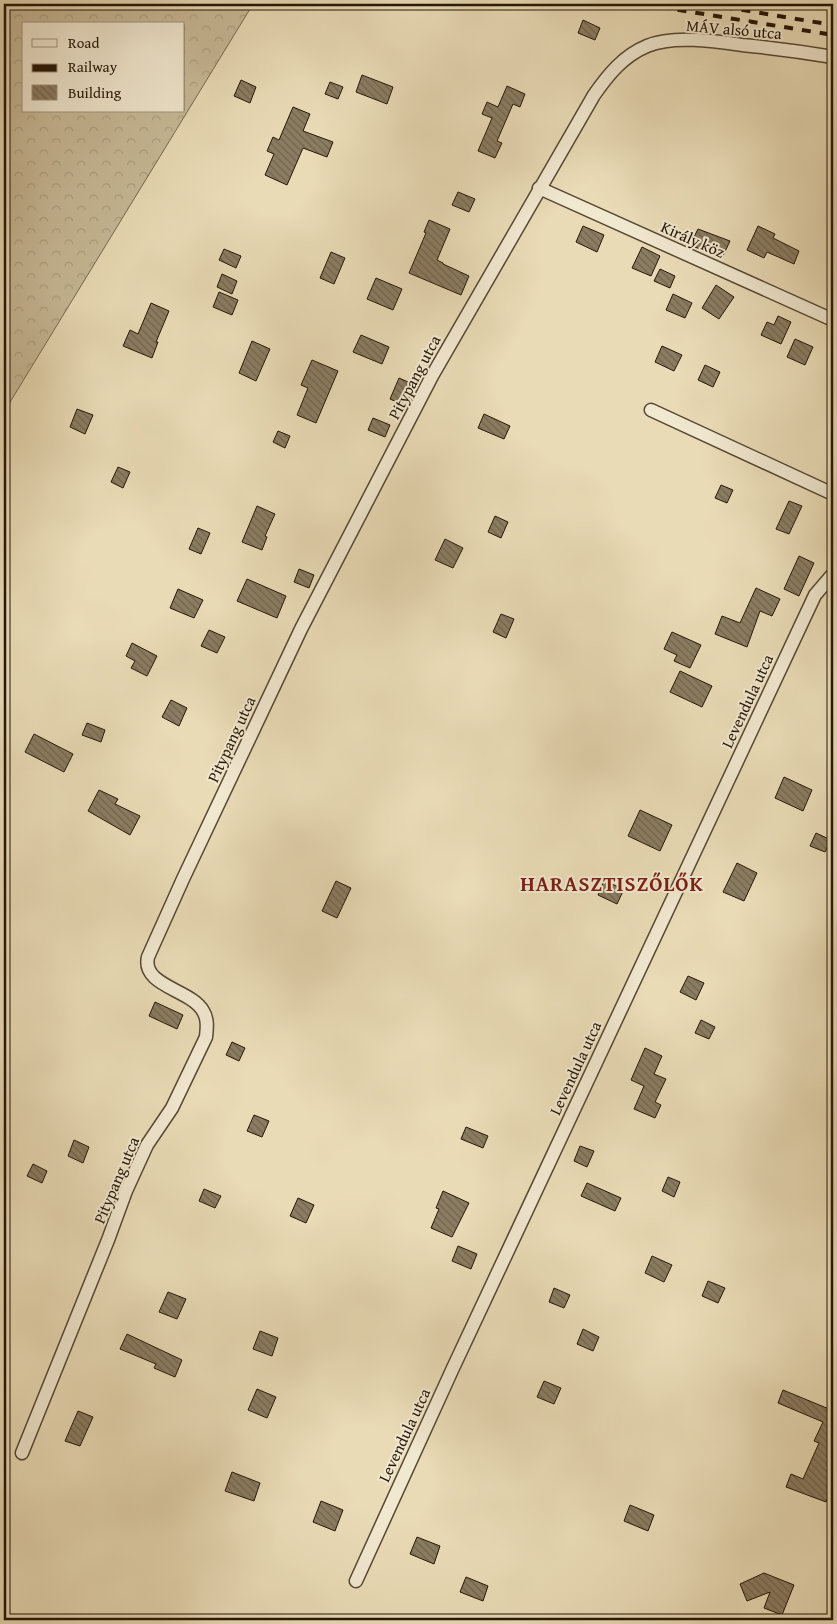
<svg xmlns="http://www.w3.org/2000/svg" width="837" height="1624" viewBox="0 0 837 1624" font-family="'Gentium Book Plus',serif">
<style>
.forest{fill:url(#forest-crowns);stroke:#766850;fill-rule:evenodd}
.building{fill:url(#building-back-hatch);stroke:#251707}
.lines{fill:none;stroke-linecap:round;stroke-linejoin:round}
.street-casing{stroke:#564833;stroke-width:15}
.street{stroke:#f1e8d0;stroke-width:12}
.rail{stroke:#251707;stroke-width:4;stroke-dasharray:9 9;stroke-linecap:butt}
.labels{text-anchor:middle;dominant-baseline:central;stroke-width:4;stroke-linejoin:round;paint-order:stroke}
.street-label{font-size:16px;fill:#251707;stroke:#f1e8d0}
.district-label{font-size:21px;font-weight:bold;letter-spacing:1px;fill:#7a1f14;stroke:#f1e8d0}
</style>
<defs>
<pattern id="forest-crowns" width="20" height="18" patternUnits="userSpaceOnUse" patternTransform="scale(1.25)"><rect width="20" height="18" fill="#c8ba98"/><path d="M2 6a3 3 0 1 1 6 0M12 15a3 3 0 1 1 6 0" fill="none" stroke="#ac9f82"/></pattern>
<pattern id="building-back-hatch" width="6" height="6" patternUnits="userSpaceOnUse" patternTransform="scale(1.25)"><rect width="6" height="6" fill="#8b7d62"/><path d="M-1 5l2 2M0 0l6 6M5-1l2 2" fill="none" stroke="#71654f"/></pattern>
</defs>
<rect width="100%" height="100%" fill="#e9dbb6"/>
<filter id="stains"><feTurbulence type="fractalNoise" baseFrequency=".004" numOctaves="4"/><feColorMatrix values="0 0 0 0 .2 0 0 0 0 .09 0 0 0 0 .02 0 0 0 .5 -.17"/></filter>
<radialGradient id="worn" r=".72"><stop offset=".6" stop-color="#630" stop-opacity="0"/><stop offset="1" stop-color="#630" stop-opacity=".3"/></radialGradient>
<path class="forest" d="M4,4h249l-249,408zM24,24h160v87h-160z"/>
<g class="building">
<path d="M583,20l17,8 -5,12 -17,-7z"/>
<path d="M362,75l31,12 -6,17 -31,-12z"/>
<path d="M241,80l15,7 -6,16 -16,-7z"/>
<path d="M330,82l13,5 -5,12 -13,-5z"/>
<path d="M507,86l18,8 -5,13 -7,-3 -16,37 5,2 -7,15 -17,-7 14,-33 -10,-4 5,-12 11,5z"/>
<path d="M293,107l17,7 -7,17 30,11 -6,15 -24,-9 -16,37 -22,-10 9,-21 -7,-3 6,-14 6,3z"/>
<path d="M458,192l17,7 -6,13 -17,-7z"/>
<path d="M429,220l21,9 -13,31 6,3v1l26,12 -8,19 -52,-22 17,-40 -2,-1z"/>
<path d="M583,226l21,9 -7,17 -21,-10z"/>
<path d="M758,226l17,8 -2,4 26,13 -5,13 -27,-12 -3,6 -17,-8z"/>
<path d="M698,229l32,12 -8,17 -32,-13z"/>
<path d="M642,247l18,9 -9,20 -19,-8z"/>
<path d="M224,249l17,7 -5,12 -17,-8z"/>
<path d="M331,252l14,6 -11,26 -14,-6z"/>
<path d="M660,269l15,7 -5,12 -16,-7z"/>
<path d="M222,274l15,7 -5,13 -15,-7z"/>
<path d="M376,278l26,11 -9,21 -26,-11z"/>
<path d="M716,285l18,12 -15,22 -17,-11z"/>
<path d="M219,292l19,8 -6,15 -19,-8z"/>
<path d="M673,294l19,9 -7,15 -19,-8z"/>
<path d="M151,303l18,8 -13,31h2l-6,16 -29,-12 7,-16 8,4z"/>
<path d="M778,316l13,6 -10,22 -20,-9 6,-13 7,3z"/>
<path d="M361,335l28,12 -7,17 -29,-12z"/>
<path d="M795,339l18,8 -8,18 -18,-8z"/>
<path d="M252,341l18,8 -14,32 -17,-8z"/>
<path d="M662,346l20,9 -8,16 -19,-9z"/>
<path d="M312,360l26,11 -22,52 -19,-8 11,-27 -7,-3z"/>
<path d="M705,365l15,7 -7,15 -15,-7z"/>
<path d="M399,378l16,7 -9,21 -16,-7z"/>
<path d="M77,409l16,6 -8,19 -15,-7z"/>
<path d="M484,414l26,12 -6,13 -26,-11z"/>
<path d="M373,418l17,7 -5,12 -17,-7z"/>
<path d="M278,431l12,5 -5,12 -12,-6z"/>
<path d="M118,467l12,5 -7,16 -12,-6z"/>
<path d="M721,485l12,5 -6,13 -12,-5z"/>
<path d="M789,501l13,5 -13,28 -13,-5z"/>
<path d="M257,506l18,8 -10,22 2,1 -5,13 -20,-8z"/>
<path d="M495,516l13,6 -7,16 -13,-6z"/>
<path d="M198,528l12,5 -9,21 -12,-5z"/>
<path d="M445,539l18,9 -10,20 -18,-8z"/>
<path d="M799,556l15,7 -15,33 -15,-7z"/>
<path d="M299,569l15,6 -5,13 -15,-6z"/>
<path d="M247,579l39,17 -9,22 -40,-17z"/>
<path d="M756,588l24,11 -8,17 -12,-5 -13,36 -32,-13 7,-18 18,7z"/>
<path d="M178,589l25,11 -9,18 -24,-10z"/>
<path d="M501,614l13,5 -8,19 -13,-6z"/>
<path d="M209,630l16,7 -8,16 -16,-7z"/>
<path d="M672,632l29,13 -11,23 -16,-7 3,-6 -13,-6z"/>
<path d="M132,643l25,13 -10,20 -16,-8 4,-7 -9,-5z"/>
<path d="M680,671l32,15 -10,21 -32,-15z"/>
<path d="M171,700l16,8 -8,18 -17,-9z"/>
<path d="M87,723l18,7 -4,12 -19,-7z"/>
<path d="M34,734l39,20 -9,18 -39,-20z"/>
<path d="M784,777l28,13 -9,21 -28,-13z"/>
<path d="M99,790l19,9 -3,5 25,12 -10,19 -42,-24z"/>
<path d="M640,810l32,15 -12,26 -32,-15z"/>
<path d="M816,833l15,7 -6,12 -15,-6z"/>
<path d="M737,863l20,10 -13,28 -21,-9z"/>
<path d="M336,881l15,7 -14,30 -15,-7z"/>
<path d="M604,881l20,8 -7,15 -19,-9z"/>
<path d="M688,976l16,7 -8,17 -16,-8z"/>
<path d="M155,1002l28,13 -6,14 -28,-13z"/>
<path d="M701,1020l14,7 -6,12 -14,-6z"/>
<path d="M232,1042l13,6 -6,13 -13,-6z"/>
<path d="M645,1048l17,8 -8,18 12,5 -11,23 6,3 -6,13 -21,-9 10,-23 -13,-6z"/>
<path d="M254,1115l15,6 -7,16 -15,-6z"/>
<path d="M466,1127l22,9 -5,12 -22,-9z"/>
<path d="M74,1140l15,7 -6,16 -15,-7z"/>
<path d="M580,1146l14,5 -7,16 -13,-6z"/>
<path d="M33,1164l14,7 -5,12 -15,-7z"/>
<path d="M668,1177l12,5 -6,15 -12,-6z"/>
<path d="M587,1183l34,15 -6,13 -34,-15z"/>
<path d="M204,1189l17,7 -6,12 -16,-7z"/>
<path d="M443,1191l26,12 -17,34 -21,-9 8,-19 -3,-1z"/>
<path d="M298,1198l16,7 -8,18 -16,-7z"/>
<path d="M458,1246l19,8 -6,15 -19,-8z"/>
<path d="M652,1256l20,9 -8,17 -19,-9z"/>
<path d="M708,1281l17,7 -7,15 -16,-7z"/>
<path d="M554,1288l16,7 -6,13 -15,-6z"/>
<path d="M168,1292l18,7 -9,20 -18,-7z"/>
<path d="M583,1329l16,8 -6,14 -16,-7z"/>
<path d="M260,1331l18,7 -6,18 -19,-7z"/>
<path d="M127,1334l55,26 -7,17 -21,-9 2,-4 -36,-15z"/>
<path d="M544,1381l17,7 -7,16 -17,-7z"/>
<path d="M257,1389l19,8 -9,21 -19,-8z"/>
<path d="M783,1390l46,19 4,-10v77l-6,12 4,2 -5,12 -40,-15 5,-13 12,5 16,-36 -5,-2 9,-19 -45,-19z"/>
<path d="M78,1411l15,6 -13,29 -15,-5z"/>
<path d="M232,1472l28,11 -6,18 -29,-10z"/>
<path d="M321,1501l22,9 -8,21 -22,-9z"/>
<path d="M630,1505l24,10 -6,16 -24,-10z"/>
<path d="M417,1537l23,9 -6,18 -24,-10z"/>
<path d="M764,1573l30,12 -12,30 -18,-7 6,-16 -23,9 -7,-17z"/>
<path d="M466,1577l22,9 -5,15 -23,-9z"/>
</g>
<g class="lines">
<defs>
<g id="street">
<path d="M539,188l294,132"/>
<path d="M651,410l182,84"/>
<path d="M22,1453l86,-213 18,-49 21,-46 25,-37 34,-71c1,-9 2,-18 -3,-26 -11,-21 -62,-25 -55,-54l35,-78 118,-250 131,-253 162,-281c14,-20 29,-39 53,-49 26,-11 67,-5 95,-1 31,3 61,7 91,12"/>
<path d="M356,1581l97,-213 362,-773 18,-21"/>
</g>
</defs>
<use href="#street" class="street-casing"/>
<use href="#street" class="street"/>
<g class="rail">
<path d="M642,4l191,31"/>
<path d="M706,4l127,21"/>
</g>
</g>
<g class="labels">
<g class="street-label">
<text transform="translate(734 29) rotate(5)">MÁV alsó utca</text>
<text transform="translate(693 239) rotate(24)">Király köz</text>
<text transform="translate(414 377) rotate(-62)">Pitypang utca</text>
<text transform="translate(747 701) rotate(-65)">Levendula utca</text>
<text transform="translate(231 739) rotate(-65)">Pitypang utca</text>
<text transform="translate(575 1068) rotate(-65)">Levendula utca</text>
<text transform="translate(116 1180) rotate(-67)">Pitypang utca</text>
<text transform="translate(404 1435) rotate(-65)">Levendula utca</text>
</g>
<g class="district-label">
<text x="612" y="883">HARASZTISZŐLŐK</text>
</g>
</g>
<rect width="837" height="1624" fill="none" stroke="#e9dbb6" stroke-width="20"/>
<rect x="5" y="5" width="827" height="1614" fill="none" stroke="#251707" stroke-width="2.5"/>
<rect x="10" y="10" width="817" height="1604" fill="none" stroke="#251707"/>
<rect x="22" y="22" width="162" height="90" fill="#f1e8d0" stroke="#9f9480"/>
<rect x="32" y="39" width="25" height="8" fill="#f1e8d0" stroke="#9f9480"/>
<text x="68" y="48" font-size="15" fill="#251707">Road</text>
<rect x="32" y="64" width="25" height="8" fill="#251707" stroke="#9f9480"/>
<text x="68" y="72" font-size="15" fill="#251707">Railway</text>
<rect x="32" y="85" width="25" height="15" fill="url(#building-back-hatch)" stroke="#9f9480"/>
<text x="68" y="98" font-size="15" fill="#251707">Building</text>
<rect width="100%" height="100%" filter="url(#stains)"/>
<rect width="100%" height="100%" fill="url(#worn)"/>
</svg>
